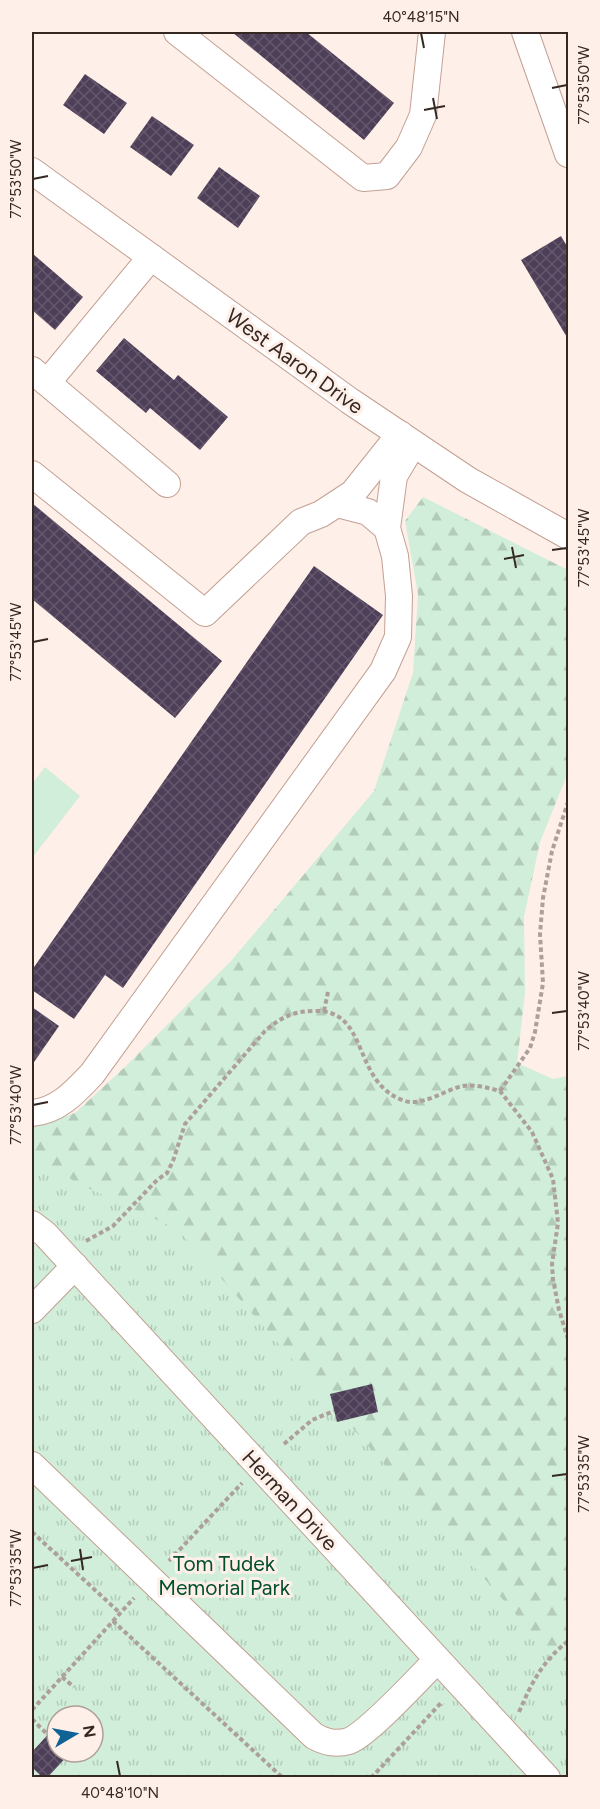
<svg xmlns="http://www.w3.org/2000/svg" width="600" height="1809" viewBox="0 0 600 1809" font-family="Figtree,sans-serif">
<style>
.forest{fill:url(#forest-firs)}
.park{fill:url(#park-tufts);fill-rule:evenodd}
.pitch{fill:#d0eed9}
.building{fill:url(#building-cross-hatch)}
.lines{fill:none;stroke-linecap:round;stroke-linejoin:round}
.minor-casing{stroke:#c3a093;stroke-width:28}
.path{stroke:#ad9f99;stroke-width:4;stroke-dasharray:4.5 3;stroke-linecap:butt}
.minor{stroke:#fff;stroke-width:26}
.ticks{fill:none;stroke:#352823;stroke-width:2}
.labels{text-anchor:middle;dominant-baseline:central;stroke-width:6;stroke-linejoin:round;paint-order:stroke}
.street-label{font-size:21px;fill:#352823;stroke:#feefe9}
.park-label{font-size:21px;fill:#024f2c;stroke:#feefe9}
.neatline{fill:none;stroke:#352823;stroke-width:2}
.ticks-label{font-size:15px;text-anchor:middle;fill:#352823}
</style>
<defs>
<pattern id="forest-firs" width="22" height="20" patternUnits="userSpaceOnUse" patternTransform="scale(1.5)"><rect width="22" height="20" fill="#d0eed9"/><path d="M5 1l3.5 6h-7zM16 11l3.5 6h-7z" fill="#b3ccba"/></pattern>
<pattern id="park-tufts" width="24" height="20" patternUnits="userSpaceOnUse" patternTransform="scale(1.5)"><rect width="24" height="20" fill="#d0eed9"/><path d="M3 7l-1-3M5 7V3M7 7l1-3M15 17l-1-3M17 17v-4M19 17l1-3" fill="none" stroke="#b3ccba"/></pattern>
<pattern id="building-cross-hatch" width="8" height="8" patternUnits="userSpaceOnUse" patternTransform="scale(1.5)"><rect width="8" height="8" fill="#4e3f58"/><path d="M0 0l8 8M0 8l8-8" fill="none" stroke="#65586c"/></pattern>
</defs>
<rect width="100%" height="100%" fill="#feefe9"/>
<path class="forest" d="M423,497l145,73 -1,205 -27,67 -16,75 1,76 -8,70 36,16 15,-3v652l-536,-530v-71l43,-14 52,-48 104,-104 143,-170 39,-118 5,-79 -13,-73z"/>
<path class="park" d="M32,1152l43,30 104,48 389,444v103h-536zM57,1716h36v36h-36z"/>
<path class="pitch" d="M45,767l35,29 -48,62v-74z"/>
<g class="building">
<path d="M232,32h74l88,71 -30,37z"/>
<path d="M85,74l42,29 -23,31 -41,-29z"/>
<path d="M152,116l42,29 -23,31 -41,-29z"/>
<path d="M219,167l41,29 -22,32 -41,-30z"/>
<path d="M561,236l7,12v91l-47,-79z"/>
<path d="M33,254l50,43 -28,33 -23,-20v-53z"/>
<path d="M124,338l50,42 4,-5 50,42 -28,33 -50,-42 -4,5 -50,-42z"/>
<path d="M32,503l190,158 -47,57 -143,-119z"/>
<path d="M314,566l69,49 -260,373 -18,-13 -31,44 -42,-29v-20z"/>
<path d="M32,1007l27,19 -27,39z"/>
<path d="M372,1384l6,28 -41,10 -7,-28z"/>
<path d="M53,1729l4,3v20h14l-24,26h-4l-11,-11v-15z"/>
</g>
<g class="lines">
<defs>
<g id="minor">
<path d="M177,32l186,146 24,-2 22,-29 14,-32 9,-83"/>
<path d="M525,32l43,122"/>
<path d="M32,171l318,230 118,79 100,56"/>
<path d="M32,370l135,114"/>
<path d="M47,383l104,-126"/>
<path d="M32,474l173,139 96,-91 20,-8 32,-21 47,-59"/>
<path d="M337,504l31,8 19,16"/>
<path d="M32,1113c26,-2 43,-21 60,-39l291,-403 15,-34 1,-41 -4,-40 -8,-28 7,-52 19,-32"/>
<path d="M32,1224l13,10 502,544"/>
<path d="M32,1310l43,-44"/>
<path d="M32,1465l282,271c11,6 21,9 35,5 20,-8 71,-64 88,-81"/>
</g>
</defs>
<use href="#minor" class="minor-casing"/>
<g class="path">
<path d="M324,1011l4,-19"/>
<path d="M500,1091l30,-43 5,-16 8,-49 -3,-49 3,-36 9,-47 16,-49"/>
<path d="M86,1241l27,-15 44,-46 10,-7 6,-12 12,-37 80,-93c15,-13 28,-20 49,-20 56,-2 37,69 88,89 19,8 42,-10 61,-14 12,-2 25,2 37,5l32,41 21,47 5,44 -6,41 1,15 6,31 9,29"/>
<path d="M284,1444l28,-24 22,-9"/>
<path d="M32,1532l88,81"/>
<path d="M169,1561l73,-78"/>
<path d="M113,1621l170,157"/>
<path d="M62,1677l12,10"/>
<path d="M32,1710l102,-112"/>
<path d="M519,1712c13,-30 23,-50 49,-71"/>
<path d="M32,1719l15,15"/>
<path d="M36,1778l2,-2"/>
<path d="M371,1778l70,-75 2,2"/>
</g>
<use href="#minor" class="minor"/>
</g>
<path class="ticks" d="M421,33l3,15M552,88l15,-3M433,98l4,21M424,110l21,-4M33,179l15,-3M512,547l4,21M552,550l15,-2M504,559l20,-4M33,642l15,-3M552,1013l15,-2M33,1105l15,-3M552,1476l15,-2M80,1549l3,21M71,1561l21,-4M33,1568l15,-3M117,1761l3,15"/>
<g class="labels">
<g class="street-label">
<text transform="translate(295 361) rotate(36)">West Aaron Drive</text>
<text transform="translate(290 1500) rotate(47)">Herman Drive</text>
</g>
<g class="park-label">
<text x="224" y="1563">Tom Tudek<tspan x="224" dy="24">Memorial Park</tspan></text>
</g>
</g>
<rect width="600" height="1809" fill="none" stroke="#feefe9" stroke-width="66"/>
<g transform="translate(75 1734) rotate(80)"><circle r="28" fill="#feefe9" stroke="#ae9f9a" stroke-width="1.5"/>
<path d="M0-4.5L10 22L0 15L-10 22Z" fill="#106395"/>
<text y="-9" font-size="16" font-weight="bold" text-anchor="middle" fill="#352823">N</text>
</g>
<rect x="33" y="33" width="534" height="1743" class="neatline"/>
<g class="ticks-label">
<text x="421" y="22">40°48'15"N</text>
<text transform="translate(584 85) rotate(-90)" y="5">77°53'50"W</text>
<text transform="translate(16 179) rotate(-90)" y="5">77°53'50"W</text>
<text transform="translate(584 548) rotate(-90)" y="5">77°53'45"W</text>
<text transform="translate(16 642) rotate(-90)" y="5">77°53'45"W</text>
<text transform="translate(584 1011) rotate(-90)" y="5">77°53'40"W</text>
<text transform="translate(16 1105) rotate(-90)" y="5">77°53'40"W</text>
<text transform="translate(584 1474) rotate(-90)" y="5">77°53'35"W</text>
<text transform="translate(16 1568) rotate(-90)" y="5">77°53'35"W</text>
<text x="120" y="1798">40°48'10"N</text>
</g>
</svg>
